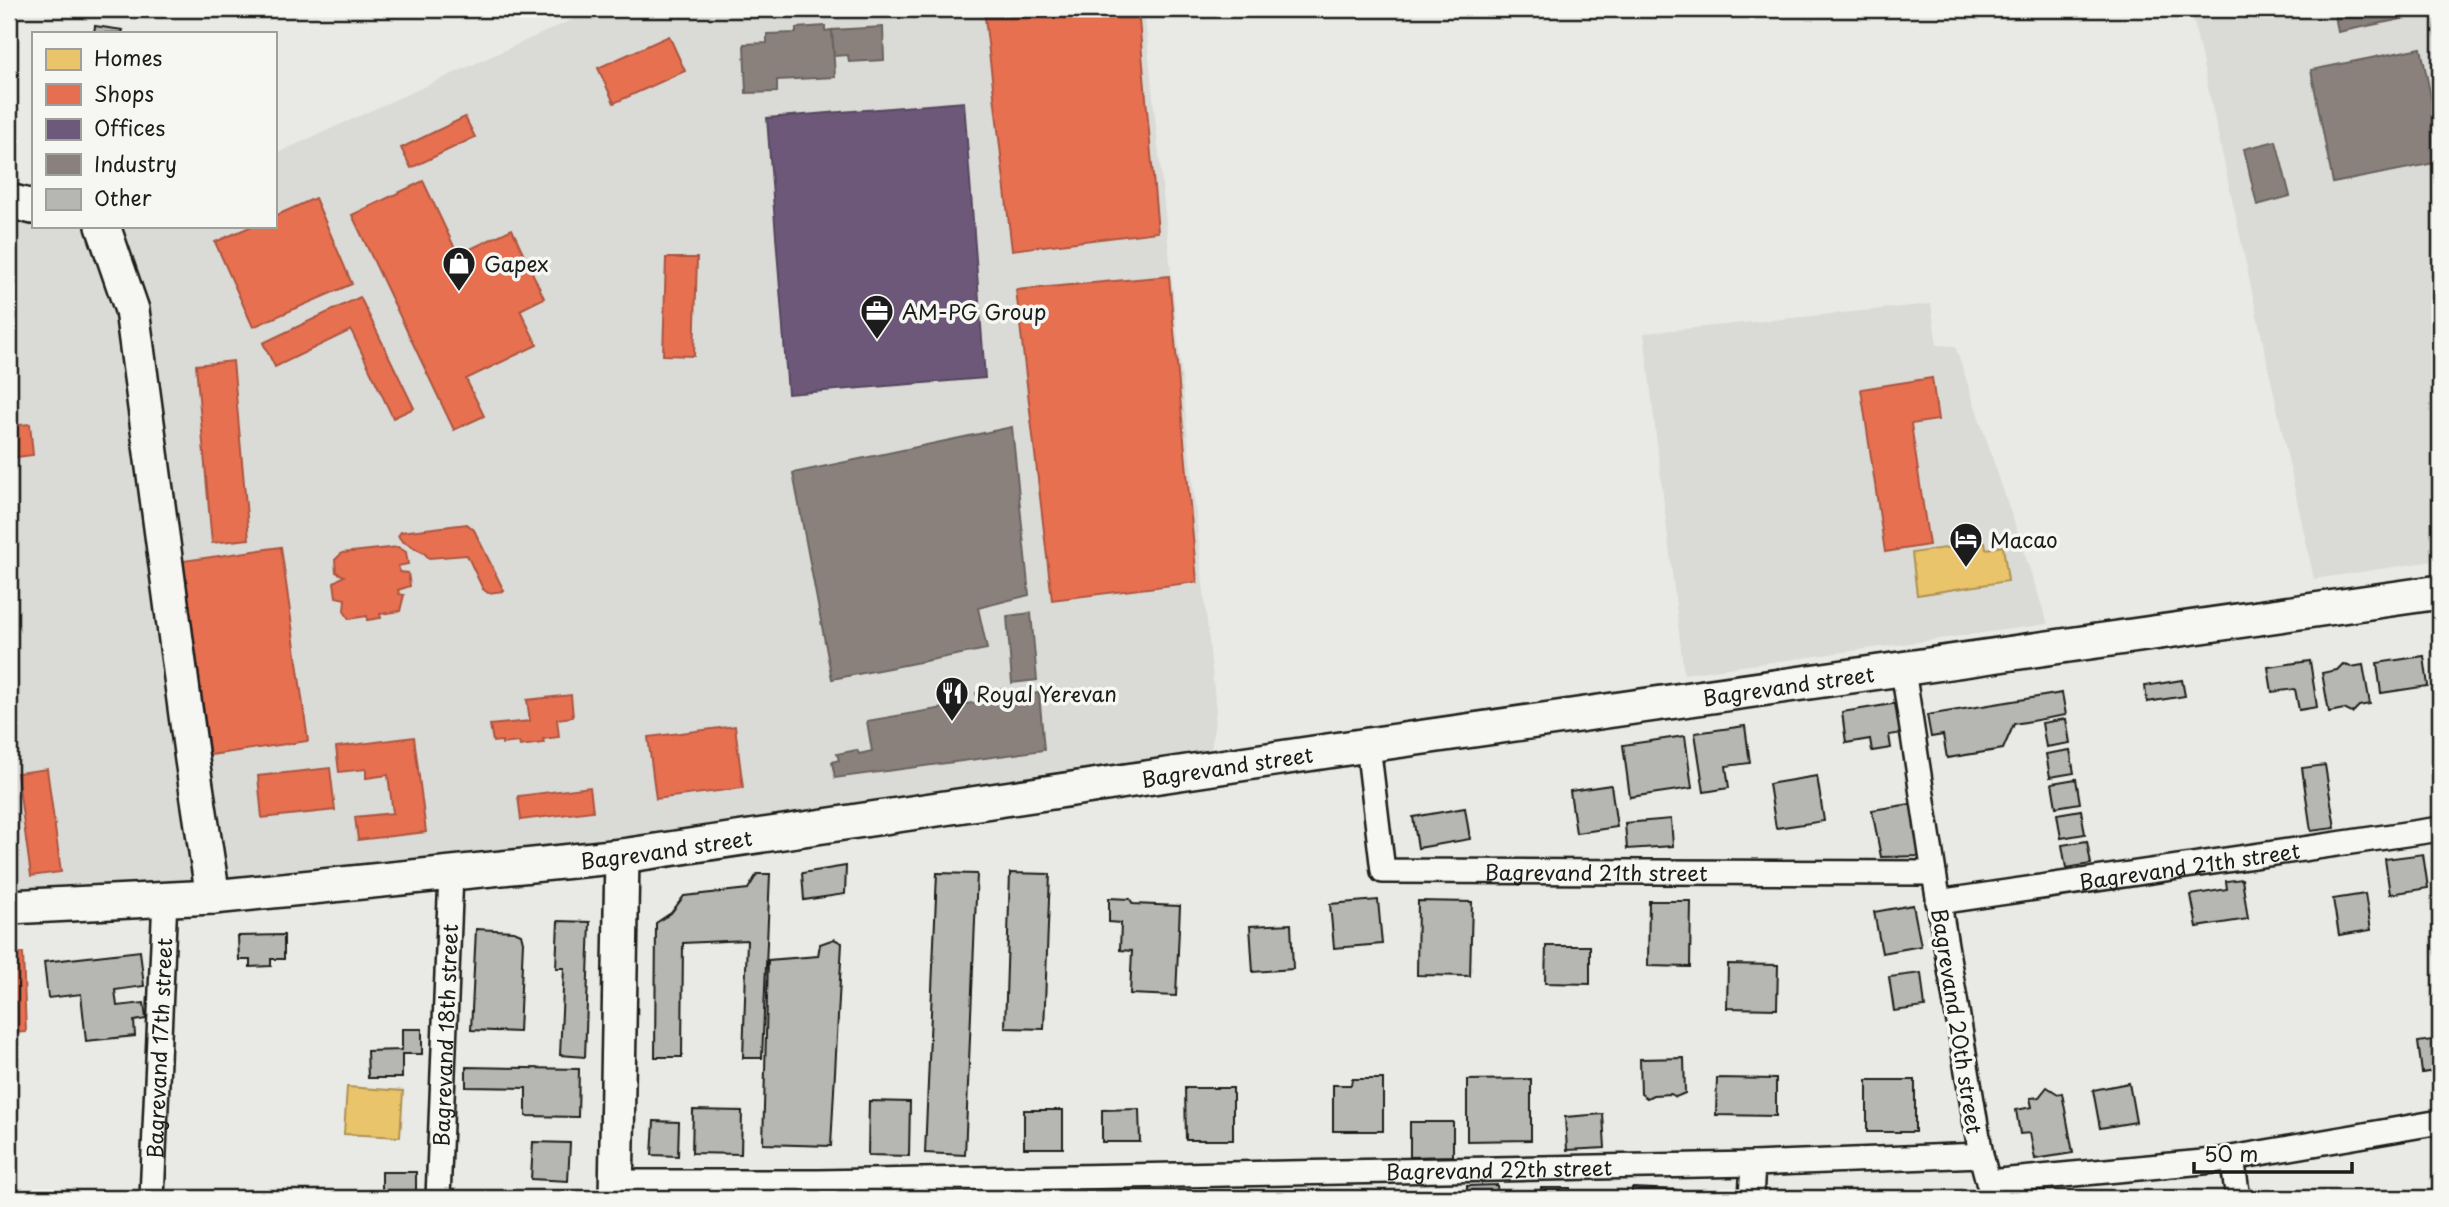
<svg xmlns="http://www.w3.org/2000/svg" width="2449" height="1207" viewBox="0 0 2449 1207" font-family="'Playpen Sans',sans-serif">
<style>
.built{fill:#dadad6}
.homes{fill:#e9c46a;stroke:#ac9253;stroke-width:2}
.shops{fill:#e76f51;stroke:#aa5641;stroke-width:2}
.offices{fill:#6d597a;stroke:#55475e;stroke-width:2}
.industry{fill:#8a817c;stroke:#69635f;stroke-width:2}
.building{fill:#b6b6b3;stroke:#1c1c1c;stroke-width:2}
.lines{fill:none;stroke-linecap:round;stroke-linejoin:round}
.street-casing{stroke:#1c1c1c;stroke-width:28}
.secondary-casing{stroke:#1c1c1c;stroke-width:38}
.street{stroke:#f6f6f2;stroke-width:23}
.secondary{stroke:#f6f6f2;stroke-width:33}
.labels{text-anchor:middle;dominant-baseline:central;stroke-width:7;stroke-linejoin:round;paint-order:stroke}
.poi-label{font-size:21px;fill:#1c1c1c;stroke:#f6f6f2;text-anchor:start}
.street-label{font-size:21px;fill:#1c1c1c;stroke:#f6f6f2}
</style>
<rect width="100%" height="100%" fill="#e9e9e5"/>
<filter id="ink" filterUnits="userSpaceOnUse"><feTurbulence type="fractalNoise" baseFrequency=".0143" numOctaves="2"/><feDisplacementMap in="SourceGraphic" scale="14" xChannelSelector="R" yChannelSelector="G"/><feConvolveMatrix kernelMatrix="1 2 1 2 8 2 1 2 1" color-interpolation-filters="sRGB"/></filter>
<g filter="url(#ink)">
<g class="built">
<path d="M596,9h548l72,701 -5,41 -552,89 -650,64v-711l24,6v27h242v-72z"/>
<path d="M2191,9h249v551l-126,19z"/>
<path d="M1931,304l6,41 18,1 93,278 -364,50 -40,-341z"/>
</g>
<g class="homes">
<path d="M1985,542l1,7 17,-3 5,35 -91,14 -5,-42z"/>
<path d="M347,1087l56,4 -3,46 -56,-3z"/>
</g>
<g class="shops">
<path d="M984,9h154l20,223 -146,18z"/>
<path d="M669,36l16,35 -71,32 -16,-35z"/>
<path d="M465,117l10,20 -64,31 -10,-20z"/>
<path d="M423,181l35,74 54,-26 32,69 -24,12 17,35 -71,34 18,37 -30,14 -102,-215z"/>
<path d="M315,198l37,86 -99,43 -38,-85 37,-16h23v-10z"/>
<path d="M666,258h31l-3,98 -31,-1z"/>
<path d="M1169,276l28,306 -145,18 -36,-310z"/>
<path d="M360,297l54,111 -21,10 -42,-88 -76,37 -12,-24z"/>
<path d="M233,361l16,178 -37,4 -16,-178z"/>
<path d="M1932,378l6,42 -27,4 18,121 -44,7 -24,-163z"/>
<path d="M30,424l3,31 -24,3v-32z"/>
<path d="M467,524l7,6 30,61 -16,2 -5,-4 -16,-34 -38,3 -5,-5 -22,-12 -4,-5 3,-4z"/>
<path d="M281,547l27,194 -98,14 -27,-194z"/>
<path d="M398,547l8,5 2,12 -10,2 2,6 8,1 2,13 -12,4 1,4 5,1 -4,16 -20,3 1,4 -14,2v-4l-18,3 -5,-8 1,-12 -9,-2 -2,-15 10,-6 -8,-4 -1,-12 7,-7z"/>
<path d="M571,695l2,22 -16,2 2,18 -16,2 1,4 -24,3 -1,-4 -17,2v-3l-9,1 -3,-17 40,-4 -3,-21z"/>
<path d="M735,726l8,62 -87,11 -8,-62z"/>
<path d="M414,737l12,95 -68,8 -3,-23 38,-4 -5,-38 -22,3v-9l-27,3 -3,-25z"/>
<path d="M330,768l5,42 -73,8 -4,-42z"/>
<path d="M47,769l14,103 -30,4 -14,-103z"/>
<path d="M590,787l3,24 -72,9 -3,-24z"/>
<path d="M23,953l3,79 -17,1 2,50h-2v-129z"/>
</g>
<path class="offices" d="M964,102l21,276 -197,16 -21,-276z"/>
<g class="industry">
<path d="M2334,9h80l2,7 -78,16z"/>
<path d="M825,26v5l7,-1 3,47 -58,3v12l-31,1 -2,-49 23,-1v-9l29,-1v-5z"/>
<path d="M883,27l1,33 -35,2 -1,-7 -14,1 -2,-26z"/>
<path d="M2421,48l19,94v20l-107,21 -22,-113z"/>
<path d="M2276,141l14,55 -33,9 -13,-56z"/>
<path d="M1012,427l17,168 -51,13 9,41 -155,30 -39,-206z"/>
<path d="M1031,613l6,67 -25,3 -5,-67z"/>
<path d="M1003,689l1,9 35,-5 5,57 -209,28 -3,-16 7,-2 -2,-6 20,-4 2,4 13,-3 -5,-30 111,-19 -2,-9z"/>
</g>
<g class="building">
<path d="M95,26l28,4 -1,3h-28z"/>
<path d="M2424,656l4,30 -47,7 -4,-30z"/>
<path d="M2310,661l7,46 -18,3 -4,-21 -23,3 -4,-25z"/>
<path d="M2343,664l8,3 12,-2 7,39 -11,2 -7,7 -8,-4 -15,3 -7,-39 15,-3z"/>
<path d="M2182,680l3,16 -38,6 -2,-16z"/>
<path d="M2062,693l4,22 -52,9 -11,25 -56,9 -4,-23 -12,2 -4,-22z"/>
<path d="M1899,703l4,30 -14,2 2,13 -19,3 -2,-12 -24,4 -4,-31z"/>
<path d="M2066,719l4,24 -24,4 -4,-24z"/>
<path d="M1745,726l5,37 -24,3 3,22 -25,4 -9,-59z"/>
<path d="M1685,736l7,52 -62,9 -7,-52z"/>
<path d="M2070,750l4,23 -24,4 -4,-23z"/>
<path d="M2325,765l10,63 -24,3 -9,-63z"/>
<path d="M1817,776l7,45 -48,7 -7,-44z"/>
<path d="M2076,779l4,24 -24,4 -4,-24z"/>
<path d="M1611,785l6,42 -41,6 -6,-42z"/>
<path d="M1911,804l9,52 -39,1 -9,-47z"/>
<path d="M1465,808l5,31 -52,9 -5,-31z"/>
<path d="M2081,810l4,24 -24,4 -4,-24z"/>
<path d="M1671,819l2,27 -46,3 -2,-26z"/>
<path d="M2087,841l4,23 -25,4 -4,-23z"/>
<path d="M2423,854l5,34 -38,6 -5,-35z"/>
<path d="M846,866l-1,28 -41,6 -2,-27z"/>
<path d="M937,873l40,1 -12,281 -40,-2z"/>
<path d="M1010,873l40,1 -6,155 -39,-1z"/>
<path d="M757,874h13l-8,184h-19l4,-118 -64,3 -1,114h-27l1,-134 15,-10 13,-17 64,-7z"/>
<path d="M2242,879l6,40 -51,8 -6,-32 36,-6 -1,-8z"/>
<path d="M2365,894l6,36 -32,5 -6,-36z"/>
<path d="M1109,898l21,1 3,5 47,2 -4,90 -46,-2 2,-43 -12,-1 1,-27 -12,-1z"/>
<path d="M1378,900l4,44 -48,4 -4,-44z"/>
<path d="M1418,901l54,1 -2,74 -53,-1z"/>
<path d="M1649,901h42l-1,66 -42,-1z"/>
<path d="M1913,905l8,41 -39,7 -8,-41z"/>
<path d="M558,921l32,1 -5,135 -25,-2 4,-87h-8z"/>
<path d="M1291,924l2,45 -40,3 -3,-46z"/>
<path d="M476,929l38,2 7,3 2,8 -4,90 -48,-2z"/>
<path d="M284,935v24h-13v7l-21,1v-7h-11l-1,-24z"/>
<path d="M834,939l8,4 -11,203 -68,-2 5,-184 50,-4 2,-12z"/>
<path d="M1546,946h44v38l-45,-1z"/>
<path d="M140,951l4,35 -29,4 2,16 27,-3 2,16 -12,2 1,15 -49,5 -5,-47 -33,4 -4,-36z"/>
<path d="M1728,964l50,1 -1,44 -50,-1z"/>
<path d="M1921,973l4,34 -31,4 -5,-34z"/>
<path d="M402,1029h20v25h-20v24h-34l-1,-27 35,-1z"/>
<path d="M2440,1039v31l-18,3 -4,-31z"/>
<path d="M1684,1058l1,35 -9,4 -5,-3 -18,1 -6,3 -6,-4 -1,-35z"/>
<path d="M466,1067l113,2 -1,48 -52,-1v-28l-60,-1z"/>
<path d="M1717,1078l59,1v37l-60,-1z"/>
<path d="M1352,1079h31v52h-50v-46h18z"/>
<path d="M1531,1079v61l-64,1v-61z"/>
<rect x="1867" y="1080" width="48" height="52"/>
<path d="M2129,1083l7,39 -36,6 -7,-38z"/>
<path d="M2047,1087l11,7 4,-1 11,60 -38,6 -5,-26 -10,1 -4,-24 16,-3 -2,-9 9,-1z"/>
<path d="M1185,1088h48v52h-47z"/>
<path d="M869,1101l41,1 -1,54 -41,-1z"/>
<path d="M1139,1109l1,33h-38v-32z"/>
<path d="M693,1110l49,1 -1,43 -49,-1z"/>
<rect x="1024" y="1110" width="39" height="38"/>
<path d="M1603,1114l2,34 -38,2 -2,-33z"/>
<path d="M654,1121l25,1 -1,34 -26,-1z"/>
<path d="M1410,1122h43v34l-43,1z"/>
<path d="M533,1142l37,1 -2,38 -37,-2z"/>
<rect x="382" y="1172" width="34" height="26"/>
<path d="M1497,1185l1,13h-31v-12z"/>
<path d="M1541,1188h29v10h-30z"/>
<path d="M1632,1188l44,2 -1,8h-43z"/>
<path d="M996,1194l12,1v3h-12z"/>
</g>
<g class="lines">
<defs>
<g id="street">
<path id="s1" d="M1368,745l15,126 551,2"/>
<path id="s2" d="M1938,902l502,-73"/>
<path d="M1981,1155l7,27 226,-21 226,-39"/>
<path d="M2232,1158l6,40"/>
<path id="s3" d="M617,1182h201l935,-18"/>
<path id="s4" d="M152,1198l13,-300"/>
<path id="s5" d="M438,1198l13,-324"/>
<path d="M1751,1198l2,-34 228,-9 -47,-282 -31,-203"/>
</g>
<g id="secondary">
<path d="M9,201l24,6"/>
<path d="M103,226l29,84 60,450 21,137"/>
<path id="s6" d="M9,907l204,-10 409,-41 746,-111 1072,-153"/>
<path d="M616,1198l6,-342"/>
</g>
</defs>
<use href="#street" class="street-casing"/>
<use href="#secondary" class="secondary-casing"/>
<use href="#street" class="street"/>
<use href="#secondary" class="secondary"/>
</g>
</g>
<defs>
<symbol id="shop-pin" viewBox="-11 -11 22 30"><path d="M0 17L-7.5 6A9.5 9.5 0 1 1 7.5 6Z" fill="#1c1c1c" stroke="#f6f6f2"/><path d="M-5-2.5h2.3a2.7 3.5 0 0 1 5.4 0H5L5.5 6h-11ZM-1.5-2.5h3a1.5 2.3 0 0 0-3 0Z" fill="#fff"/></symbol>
<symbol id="office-pin" viewBox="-11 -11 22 30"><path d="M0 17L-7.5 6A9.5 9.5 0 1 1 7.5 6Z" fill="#1c1c1c" stroke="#f6f6f2"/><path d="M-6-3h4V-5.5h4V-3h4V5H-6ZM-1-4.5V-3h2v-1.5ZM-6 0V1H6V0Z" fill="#fff"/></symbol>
<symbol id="hotel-pin" viewBox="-11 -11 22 30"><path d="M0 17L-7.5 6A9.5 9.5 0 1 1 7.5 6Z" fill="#1c1c1c" stroke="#f6f6f2"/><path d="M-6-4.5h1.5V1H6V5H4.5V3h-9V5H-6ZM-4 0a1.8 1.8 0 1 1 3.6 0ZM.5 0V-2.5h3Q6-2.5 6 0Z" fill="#fff"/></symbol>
<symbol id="restaurant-pin" viewBox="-11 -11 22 30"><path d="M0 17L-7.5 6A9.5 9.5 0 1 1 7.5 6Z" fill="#1c1c1c" stroke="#f6f6f2"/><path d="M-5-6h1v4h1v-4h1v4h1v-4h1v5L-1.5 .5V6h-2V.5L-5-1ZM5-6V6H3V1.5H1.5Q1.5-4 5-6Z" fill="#fff"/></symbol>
</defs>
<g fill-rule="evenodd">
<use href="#shop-pin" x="440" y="244" width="38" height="52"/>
<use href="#office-pin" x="858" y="292" width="38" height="52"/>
<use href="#hotel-pin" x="1947" y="520" width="38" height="52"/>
<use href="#restaurant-pin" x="933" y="674" width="38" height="52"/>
</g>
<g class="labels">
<g class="poi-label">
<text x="484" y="263">Gapex</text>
<text x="902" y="311">AM-PG Group</text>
<text x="1990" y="539">Macao</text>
<text x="976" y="693">Royal Yerevan</text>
</g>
<g class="street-label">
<text stroke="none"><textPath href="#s6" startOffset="1794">Bagrevand street</textPath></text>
<text stroke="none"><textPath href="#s6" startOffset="1227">Bagrevand street</textPath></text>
<text stroke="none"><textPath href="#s6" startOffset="660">Bagrevand street</textPath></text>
<text stroke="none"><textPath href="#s2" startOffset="254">Bagrevand 21th street</textPath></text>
<text stroke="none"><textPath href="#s1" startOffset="340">Bagrevand 21th street</textPath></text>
<text transform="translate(1958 1021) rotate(81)">Bagrevand 20th street</text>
<text stroke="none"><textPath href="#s5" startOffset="163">Bagrevand 18th street</textPath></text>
<text stroke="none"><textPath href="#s4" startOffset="150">Bagrevand 17th street</textPath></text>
<text stroke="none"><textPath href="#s3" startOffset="882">Bagrevand 22th street</textPath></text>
</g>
</g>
<rect width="2449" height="1207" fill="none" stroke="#f6f6f2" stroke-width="35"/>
<rect x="18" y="18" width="2414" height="1172" fill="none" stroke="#1c1c1c" stroke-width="2.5" filter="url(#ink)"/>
<rect x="32" y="32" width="245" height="196" fill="#f6f6f2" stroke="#9f9f9c" stroke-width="2"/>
<rect x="46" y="49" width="35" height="21" fill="#e9c46a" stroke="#9f9f9c" stroke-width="2"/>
<text x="94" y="66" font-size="21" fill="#1c1c1c">Homes</text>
<rect x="46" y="84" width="35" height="21" fill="#e76f51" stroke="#9f9f9c" stroke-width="2"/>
<text x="94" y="102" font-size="21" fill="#1c1c1c">Shops</text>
<rect x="46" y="119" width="35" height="21" fill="#6d597a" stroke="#9f9f9c" stroke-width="2"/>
<text x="94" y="136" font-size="21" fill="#1c1c1c">Offices</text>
<rect x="46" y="154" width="35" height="21" fill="#8a817c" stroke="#9f9f9c" stroke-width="2"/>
<text x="94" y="172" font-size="21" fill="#1c1c1c">Industry</text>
<rect x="46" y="189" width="35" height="21" fill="#b6b6b3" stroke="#9f9f9c" stroke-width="2"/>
<text x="94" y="206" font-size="21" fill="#1c1c1c">Other</text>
<path d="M2194 1162v10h158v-10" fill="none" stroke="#1c1c1c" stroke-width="3.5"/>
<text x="2204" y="1162" font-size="21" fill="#1c1c1c" stroke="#f6f6f2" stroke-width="5" paint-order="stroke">50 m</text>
</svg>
